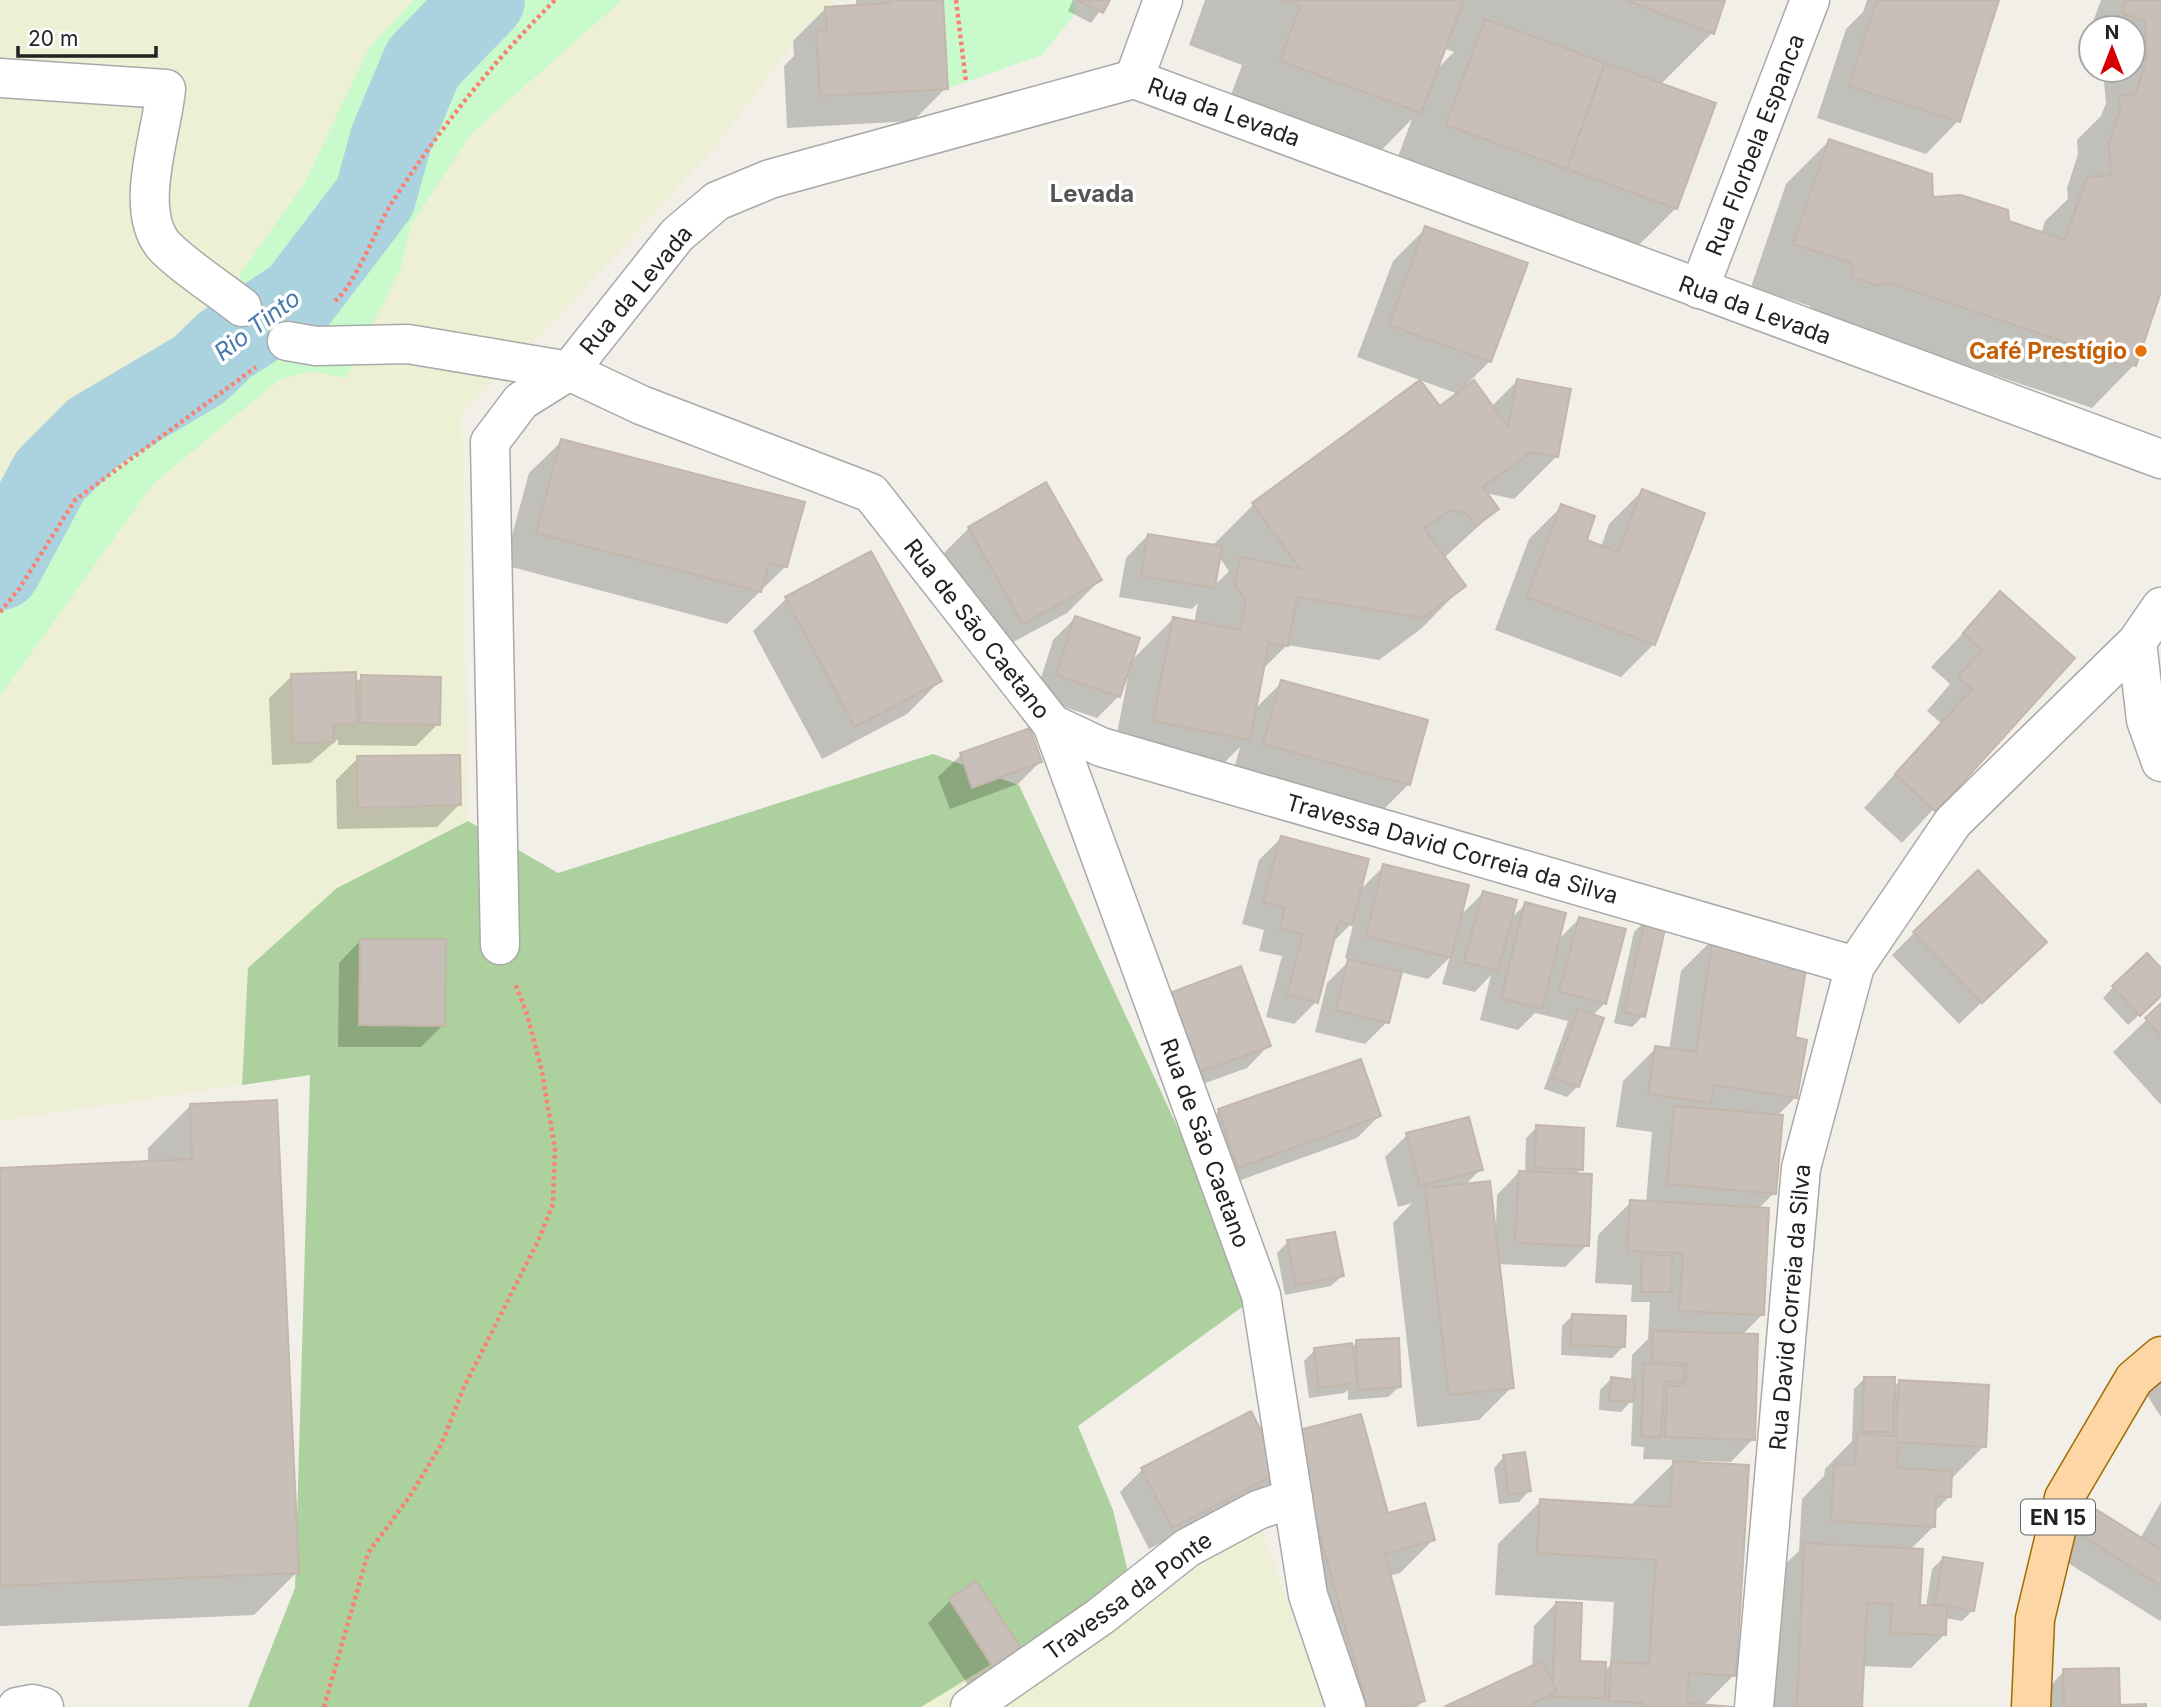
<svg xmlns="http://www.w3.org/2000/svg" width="2161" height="1707" viewBox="0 0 2161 1707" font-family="Inter,sans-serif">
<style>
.farmland{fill:#eef0d5}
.forest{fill:#add19e}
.park{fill:#c8facc}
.shadow{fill:#0003;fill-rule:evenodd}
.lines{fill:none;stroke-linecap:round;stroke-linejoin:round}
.river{stroke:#aad3df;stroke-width:82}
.building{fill:#c7bfb8;stroke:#c4b6ab;stroke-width:2}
.street-casing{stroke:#a9a9a9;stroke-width:41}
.primary-casing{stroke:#a06b00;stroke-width:41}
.path{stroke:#fa8072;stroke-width:4.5;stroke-dasharray:3.5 3.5;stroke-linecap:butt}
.street{stroke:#fff;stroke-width:38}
.primary{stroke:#fcd6a4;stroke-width:38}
.food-dot{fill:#e8710a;stroke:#fff;stroke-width:2.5}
.labels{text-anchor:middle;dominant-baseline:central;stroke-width:7;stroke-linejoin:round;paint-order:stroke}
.shield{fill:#fff;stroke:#646464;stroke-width:2}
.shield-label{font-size:21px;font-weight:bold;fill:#222}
.street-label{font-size:23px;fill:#222;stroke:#fff}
.food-label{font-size:23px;font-weight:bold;fill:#c56008;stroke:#fff;text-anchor:end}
.neighbourhood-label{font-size:24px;font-weight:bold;fill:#555;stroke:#fff}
.water-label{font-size:24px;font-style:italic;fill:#4a7aab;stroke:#fff}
</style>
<rect width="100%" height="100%" fill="#f2efe9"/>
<g class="farmland">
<path d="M0,0h836l-31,27 -85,115 -165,179 -93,91 6,409 -131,67 -89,80 -6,117 -242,36z"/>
<path d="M1254,1508l71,199h-404l209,-127z"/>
</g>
<path class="forest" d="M933,754l86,31 237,512 -178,129 35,84 17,70 -209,127h-673l47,-119 15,-513 -68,10 6,-117 89,-80 131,-67 90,52z"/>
<g class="park">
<path d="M414,0h208l-150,133 -61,92 -10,43 -55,110 -36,-7 -31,9 -125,103 -154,213v-192l71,-91 110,-79 61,-27 -2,-33 64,-90 65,-136z"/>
<path d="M940,0h134l1,14 -33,41 -96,34z"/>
</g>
<g class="shadow">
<path d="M856,0h85l5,88 -33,33 -126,7 -3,-62 10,-10 -1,-15 33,-33 30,-1z"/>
<path d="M1073,0h35l-17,23 -23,-12z"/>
<path d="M1205,0h519l-12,33 -52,52 16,123 -59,59 -229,-83 24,-65 -51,52 -139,-51 20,-55 -53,-20zM1444,48l10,4 -20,20z"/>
<path d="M1867,0h130l-39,121 -32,33 -109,-36 29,-89 17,-17z"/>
<path d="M2101,0h60v287l-27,78 -42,43 -246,-83 -35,-6 -1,-13 -59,-19 35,-103 43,-43 102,58 110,35 4,-13 23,-22 -1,-11 11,-34 -1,-14 24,-24 5,-13 -3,-33h30v-42h-42v31l-10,-4z"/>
<path d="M1426,228l64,133 -27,27 28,19 26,-26 40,75 -43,43 -29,-6 12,16 -53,49 20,27 -42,43 -43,32 -92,-15 -25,25 -8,40 28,-28 127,102 -33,33 -144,-40 8,-30 -34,34 -95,-18 17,-86 -9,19 -22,22 -62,-21 18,-57 22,-22 55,44 43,-43 21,4 4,-20 -6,6 -73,-12 7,-39 22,-23 64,11 42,-42 185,-96 19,-14 -101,-37 36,-96zM1219,557l10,14 -15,15z"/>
<path d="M562,441l224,125 -59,58 -223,-59 25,-92z"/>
<path d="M1642,491l12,153 -33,33 -126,-47 34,-91 33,-33 23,35 16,6 8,-23z"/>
<path d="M969,528l131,52 -33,33 -78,42 -53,-94z"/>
<path d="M2001,593l72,65 -171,185 -38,-35 77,-85 -14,-12 23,-27 -19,-17z"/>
<path d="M786,599l154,82 -33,33 -85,45 -69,-128z"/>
<path d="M292,676l62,8 8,-7 76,47 -22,22 -78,-1v-6l-28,24 -38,2 -3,-67z"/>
<path d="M1029,730l11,32 -22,22 -68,25 -12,-32 23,-22z"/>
<path d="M358,758l101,47 -22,22 -100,2 -1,-49z"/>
<path d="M1281,838l78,53 25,-25 76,50 23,-23 27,26 16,-15 31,37 22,-22 26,84 -13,13 -14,70 -11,11 -23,-8 24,-68 -33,-8 -17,17 -38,-10 11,-45 -16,17 -33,-8 8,-27 -22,22 -28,-7 -13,50 -22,22 -50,-12 12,-49 23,-23 -5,-2 9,-37 -22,22 -16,59 -22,22 -28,-7 16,-61 -23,-5 5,-21 -22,-6 17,-64z"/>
<path d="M1645,921l-2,95 -11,11 -18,-4 20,-91z"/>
<path d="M1914,933l108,31 -63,60 -67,-69z"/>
<path d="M1714,938l79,101 3,58 -20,20 -2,76 -16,16 4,106 -21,21 12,103 -22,23 -32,-1 35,214 -30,30 28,2h-284l84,-39 2,-42 22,-23 22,60 26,8 6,-5 4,-64 -119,-7 3,-51 43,-43 89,5 47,-46 -34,-1 1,-12 -13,-1 2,-47 -12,13 -22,-2 1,-20 11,-11 20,2 1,-26 16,-16 2,-37h-19l1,-17 -37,-2 3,-48 33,-33 15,1 6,-71 -36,-5 7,-46 33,-33 13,2 12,-79z"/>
<path d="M361,940l82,85 -22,22h-83l1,-84z"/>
<path d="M2161,970v25l-33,30 -25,-27 10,-11z"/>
<path d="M2161,1006v99l-48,-53z"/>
<path d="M1146,1017l123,28 -22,23 -72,26z"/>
<path d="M1360,1061l19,55 -22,22 -141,51 -20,-56 23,-22z"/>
<path d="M190,1106l107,466 -43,43 -254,11v-456l148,-7v-15z"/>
<path d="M1537,1127l44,42 -6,6 12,70 -22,22 -67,-3 14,123 -33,33 -62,7 -24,-204 19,-20 -14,4 -13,-50 22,-22 74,34 -17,17 32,39 1,-30 22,-23 6,1 1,-35z"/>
<path d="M1288,1242l54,34 -11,10 -46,9 -8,-42z"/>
<path d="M1572,1316l51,31 -11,11 -51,-3 1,-29z"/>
<path d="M1357,1342l42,45 -11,10 -40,3v-10l-4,3 -35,5 -5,-37 11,-11 36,-2z"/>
<path d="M1865,1378l28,10 7,-7 84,65 -33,33 -1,17 -16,16 -1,15 -23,23 8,56 8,1 6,-38 11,-11 30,52 -11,11 -17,-3 -1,17 -33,33 -48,-2 -2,41h-95l6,-130 27,-26 3,-52 22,-23 1,-7 27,-28 2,-52z"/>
<path d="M2161,1380v37l-14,-22z"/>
<path d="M1250,1413l22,42 161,85 -33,33 -11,3 34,125 -6,6h-91l-61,-222 -7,8 -109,56 -29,-57 22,-22z"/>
<path d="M1504,1457l25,34 -10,11 -20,2 -5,-36z"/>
<path d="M2161,1502v118l-1,1 -103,-65 15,-24 22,-22 46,29z"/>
<path d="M976,1583l43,65 -22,22 -27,18 -42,-65 22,-22z"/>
<path d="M2064,1671l55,36h25h-113z"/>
</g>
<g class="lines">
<path class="river" d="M0,569l50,-93 44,-44 105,-62 26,-25 73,-47 77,-101 16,-58 32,-76 61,-63"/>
</g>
<g class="building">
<path d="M890,0h53l5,89 -128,7 -4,-65 11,-1 -2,-23 65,-4z"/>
<path d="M1077,0h33l-7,13z"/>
<path d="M1284,0h180l-43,113 -141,-52 20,-55z"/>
<path d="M1626,0h99l-11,34z"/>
<path d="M1877,0h122l-39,122 -111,-36z"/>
<path d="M2126,0h35v292l-25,74 -246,-83 -15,2 -22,-8 -1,-14 -59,-19 36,-105 103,35 1,23 28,-2 47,15 1,11 56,19 22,-63 24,-2 -2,-31 11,-34 -1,-14 16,-1 12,-36 -2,-38 -23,-8z"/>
<path d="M1485,19l120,44 -38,106 -121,-44z"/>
<path d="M1605,63l111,40 -39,106 -110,-40z"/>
<path d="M1425,226l103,37 -37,99 -102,-37z"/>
<path d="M1517,379l54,10 -13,68 -27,-5 -48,35 16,22 -23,17 -10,-13 -16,-3 -26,18 42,58 -43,32 -126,-21 -9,49 -19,-3 -19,97 -97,-19 20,-104 67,13 6,-30 -11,-15 5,-28 60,12 -48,-66 168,-123 20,26 34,-26 34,47z"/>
<path d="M561,439l244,63 -18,65 -18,-4 -8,29 -225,-59z"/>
<path d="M1046,482l56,98 -79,44 -55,-97z"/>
<path d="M1642,489l63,24 -50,132 -128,-48 34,-93 34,12 -8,24 31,12z"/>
<path d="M1148,534l74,12 -7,42 -74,-12z"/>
<path d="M871,551l71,130 -87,46 -70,-130z"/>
<path d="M2000,591l75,67 -139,154 -41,-38 77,-85 -14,-12 24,-27 -19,-17z"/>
<path d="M1075,616l65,22 -20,59 -64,-22z"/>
<path d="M356,672l1,51 -24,1 1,18 -41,1 -2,-69z"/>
<path d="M361,675l80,2 -1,48 -80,-2z"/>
<path d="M1281,680l147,40 -18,65 -147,-41z"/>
<path d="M1030,728l12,34 -70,26 -12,-35z"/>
<path d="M460,755l1,50 -103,3 -1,-52z"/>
<path d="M1281,836l88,23 -17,66 -13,-4 -21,82 -31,-8 16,-61 -23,-5 5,-21 -22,-6z"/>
<path d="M1383,864l86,21 -18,73 -85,-22z"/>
<path d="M1978,870l69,72 -65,61 -69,-71z"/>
<path d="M1483,891l34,9 -19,71 -34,-9z"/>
<path d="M1525,902l41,11 -24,96 -41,-11z"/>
<path d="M1579,917l47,12 -20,75 -47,-13z"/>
<path d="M1645,919l21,6 -21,92 -21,-5z"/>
<path d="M1713,936l96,15 -14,86 12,3 -10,58 -83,-13 -3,18 -63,-9 7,-48 41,6z"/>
<path d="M360,939h86l-1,87 -86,-1z"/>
<path d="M2147,953l14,15v28l-21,20 -28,-30z"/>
<path d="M1348,959l54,13 -13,51 -53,-13z"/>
<path d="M1241,966l30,80 -74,27 -30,-79z"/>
<path d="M2161,1003v33l-16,-18z"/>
<path d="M1578,1009l26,9 -25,69 -26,-9z"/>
<path d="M1361,1059l20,57 -143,52 -20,-59z"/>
<path d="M277,1100l22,473 -299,13v-418l192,-9 -2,-55z"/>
<path d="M1674,1106l109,9 -7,79 -109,-10z"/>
<path d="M1469,1117l14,53 -63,16 -14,-53z"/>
<path d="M1536,1125l48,3 -1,42 -48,-2z"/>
<path d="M1519,1171l73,3 -3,72 -74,-3z"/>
<path d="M1490,1181l24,207 -65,7 -24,-207z"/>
<path d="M1630,1200l139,8 -5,107 -85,-4 4,-58 -56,-2z"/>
<path d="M1335,1232l9,44 -48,9 -9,-45z"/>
<path d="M1642,1254l30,2 -1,36h-30z"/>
<path d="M1572,1314l54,2 -1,31 -54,-2z"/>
<path d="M1653,1331l105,3 -3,106 -90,-3 2,-51h19l1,-23 -35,-1z"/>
<path d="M1399,1338l2,49 -43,3 -2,-50z"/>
<path d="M1352,1343l5,40 -38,5 -5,-40z"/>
<path d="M1644,1364l40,2 -1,17 -19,-2 -3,56 -20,-1z"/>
<path d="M1611,1377l24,3 -2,22 -24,-2z"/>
<path d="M1864,1377h31l-2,55h-31z"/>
<path d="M1899,1380l90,5 -3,62 -88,-5 -1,26 55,3 -1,26 -15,-1 -1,31 -104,-6 3,-57 21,1 2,-31 39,2z"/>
<path d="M1251,1411l31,60 -110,57 -31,-60z"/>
<path d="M1361,1414l27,99 37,-10 10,37 -50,14 40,147 -22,6h-36l-75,-275z"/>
<path d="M1525,1452l6,39 -22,4 -6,-40z"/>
<path d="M1673,1461l76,4 -13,211 -47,-3 -2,30 47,4h-92v-4l-33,-2 2,-39 38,2 7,-104 -119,-7 3,-54 130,8z"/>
<path d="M2094,1508l67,42v36l-83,-53z"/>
<path d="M1804,1543l119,6 -3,56 27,1 -1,29 -56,-2 2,-29 -25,-1 -5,104h-65z"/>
<path d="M1943,1557l40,6 -9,48 -39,-7z"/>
<path d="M976,1581l45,67 -28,19 -44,-68z"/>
<path d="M1556,1602l26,1 -2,58 26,1 -1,36 -53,-1z"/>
<path d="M1542,1661l15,31 -23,11 2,4h-92z"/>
<path d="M2119,1668l1,37 26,-1v3h-82l-1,-38z"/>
</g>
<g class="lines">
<defs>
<g id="street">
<path d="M0,78l166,11c-4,45 -34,122 -1,158 22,22 53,41 77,60"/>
<path d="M1134,79l29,-79"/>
<path d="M1699,289l111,-289"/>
<path d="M287,341l29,5 92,-2 161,27 72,34 230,88 181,231 209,571 47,300 38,112"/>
<path d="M2137,642l9,78 15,42"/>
<path d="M1052,724l49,23 754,219"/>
<path d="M500,945l-10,-503 31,-41 48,-30 108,-136 40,-34 53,-22 364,-100 1027,380"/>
<path d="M17,1707l16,-3 11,3"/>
<path d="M970,1707l131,-91 86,-68 71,-38 35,-12"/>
<path d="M1754,1707l47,-539 54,-202 98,-144 184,-180 24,-35"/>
</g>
<path id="primary" d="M2031,1707l4,-88 29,-121 70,-119 27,-23"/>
</defs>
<use href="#street" class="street-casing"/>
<use href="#primary" class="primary-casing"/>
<g class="path">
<path d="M956,0l10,82"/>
<path d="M335,301c20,-16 41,-72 56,-97 49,-76 100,-140 164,-204"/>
<path d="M0,612l19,-23 56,-89 181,-133"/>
<path d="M324,1707l44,-154 42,-57 31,-51 23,-58 74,-146 15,-37 2,-55 -13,-77 -15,-58 -12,-31"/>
</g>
<use href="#street" class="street"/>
<use href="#primary" class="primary"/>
</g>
<circle class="food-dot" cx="2141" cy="351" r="7"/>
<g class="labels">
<rect class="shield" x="2021" y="1499.5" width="74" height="35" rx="5"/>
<g class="shield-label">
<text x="2058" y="1517">EN 15</text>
</g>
<g class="street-label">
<text transform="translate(1224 112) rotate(20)">Rua da Levada</text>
<text transform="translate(1755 145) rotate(-69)">Rua Florbela Espanca</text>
<text transform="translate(636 290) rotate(-50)">Rua da Levada</text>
<text transform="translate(1755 310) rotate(20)">Rua da Levada</text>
<text transform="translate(977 629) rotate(52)">Rua de São Caetano</text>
<text transform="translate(1452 849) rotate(16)">Travessa David Correia da Silva</text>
<text transform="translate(1205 1143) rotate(70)">Rua de São Caetano</text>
<text transform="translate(1790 1307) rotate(-85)">Rua David Correia da Silva</text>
<text transform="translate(1128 1596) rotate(-36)">Travessa da Ponte</text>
</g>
<g class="food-label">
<text x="2127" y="351">Café Prestígio</text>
</g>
<g class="neighbourhood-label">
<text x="1092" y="193">Levada</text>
</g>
<g class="water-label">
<text transform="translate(257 325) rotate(-37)">Rio Tinto</text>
</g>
</g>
<g transform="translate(2112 49)"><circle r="33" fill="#ffffff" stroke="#a7a7a7" stroke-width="2"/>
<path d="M0-5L12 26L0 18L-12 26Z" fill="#d40000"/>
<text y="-10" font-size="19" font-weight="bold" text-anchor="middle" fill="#222222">N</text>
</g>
<path d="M18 46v10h138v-10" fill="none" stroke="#222222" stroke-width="3.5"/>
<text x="28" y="46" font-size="21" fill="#222222" stroke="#ffffff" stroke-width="5" paint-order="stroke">20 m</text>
</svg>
